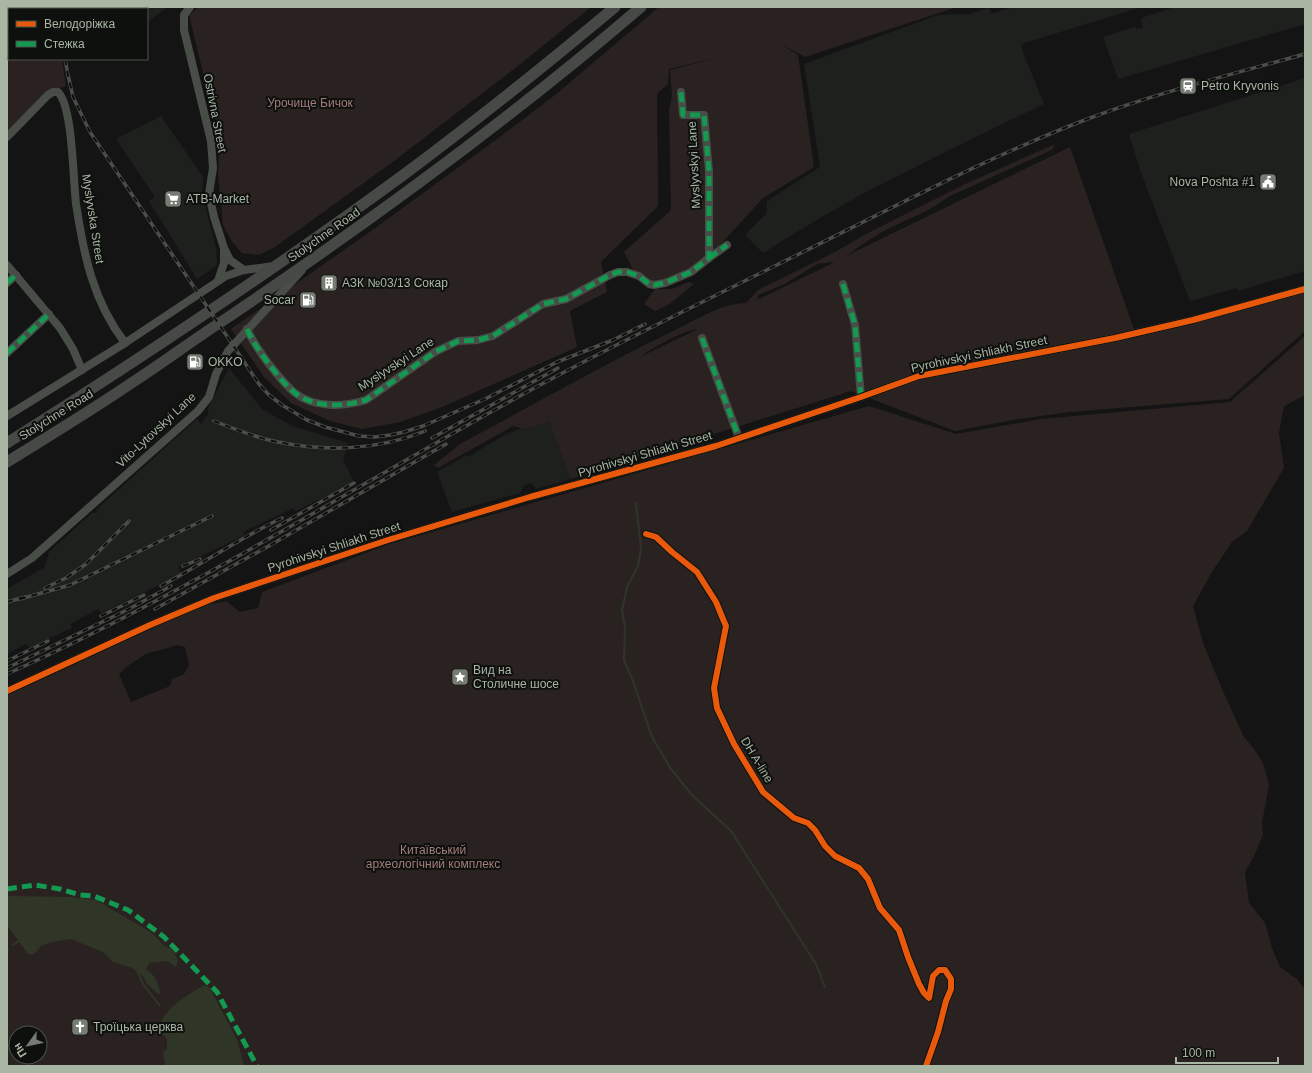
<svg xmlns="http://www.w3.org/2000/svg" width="1312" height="1073" viewBox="0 0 1312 1073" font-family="Arial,sans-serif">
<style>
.built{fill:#1e201e}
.green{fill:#2a2221;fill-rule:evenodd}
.water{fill:#2f3627}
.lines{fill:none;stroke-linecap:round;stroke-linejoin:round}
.stream{stroke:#2f3627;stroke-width:2}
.minor{stroke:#494d48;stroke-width:8}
.highway{stroke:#464946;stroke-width:11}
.rail-casing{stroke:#4a4d48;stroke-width:3.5}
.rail{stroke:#0e100e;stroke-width:2;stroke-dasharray:6;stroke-linecap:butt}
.quiet{stroke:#139951;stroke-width:5;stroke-dasharray:10 5;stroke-linecap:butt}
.cycleway-casing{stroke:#0e100e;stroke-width:8}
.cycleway{stroke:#e8590c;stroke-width:6}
.labels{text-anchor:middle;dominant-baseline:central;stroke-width:4;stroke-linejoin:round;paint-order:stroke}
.poi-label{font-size:12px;fill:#a9b6a4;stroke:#0e100e;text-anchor:start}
.park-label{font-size:12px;fill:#a27e7b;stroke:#0e100e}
.street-label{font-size:12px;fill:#a9b6a4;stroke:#0e100e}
</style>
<rect width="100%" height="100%" fill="#141414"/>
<g class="built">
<path d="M74,7h94l-21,15v-13h-72z"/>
<path d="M1013,7h129l-121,37 3,11 20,49 -97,47 -83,42 -51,29 -50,31 -18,-18 22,-22v-12l53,-34 -16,-103 134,-49 31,-1 20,-6 2,6z"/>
<path d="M1175,7h130v17l-187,55 -15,-42 31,-10 3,2 6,-1 -2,-10z"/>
<path d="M1305,78v193l-67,20 -1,-3 -47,13 -50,-131 -11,-36z"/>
<path d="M161,116l42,61 -1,16 14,55 1,13 -1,5 -19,13 -48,-78 6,-4 -39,-58z"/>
<path d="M229,368l33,41 30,17 56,17 -5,17 11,22 -58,29 -3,-3 -50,24 2,3 -67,32 4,7 -80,39 -4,-4 -28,15 2,4 -43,20 -3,-4 -19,10v-65l38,-22 4,-15 43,-39h4l1,-4 100,-90 4,5 8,-11 -2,-3z"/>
<path d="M544,418l5,2 22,59 -35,10 -5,-6 -7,2 -4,8 -68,19 -15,-40 30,-17 1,2 35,-21z"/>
</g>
<g class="green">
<path d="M7,7h50v2h-48v50h53l4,27 -14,5 -45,41z"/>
<path d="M199,7h392l-72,58 -125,96 -119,86 -16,8 -17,-2 -9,-10 -10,-18 -5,-50 2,-33 -31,-127z"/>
<path d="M659,7h298l-152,50 -26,-14 19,12 16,112 -51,31 -64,70 -47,15 -18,-12 -10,-19 47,-42 -2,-100 3,-14 -2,-26 49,-13 -50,12 -1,15 -11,10 1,112 -57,56 6,30 -37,19 7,36 -137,61 -40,14 -38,7 -32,-8 -39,-18 -27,-26 -33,-48 143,-100 123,-90 58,-44z"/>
<path d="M1055,144l-3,6 -104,47c-20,16 -44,23 -66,35 -12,7 -24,15 -34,23l222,-108 66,188 169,-42v38l-76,68 -159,13 -57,8 -58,11 -104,-40 -280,88 -22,-58 -24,8 -12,-3 -75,42 -4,-3 26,-21c71,-38 141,-78 213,-113 21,-10 49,-28 73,-28l12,-13 77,-38 31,-18 99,-50zM833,262v1l-76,37 1,-5 27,-11 32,-20zM698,329l-58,28c10,-8 46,-28 58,-28z"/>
<path d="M689,282l5,2 -23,19 -16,8 -11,-7 11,-15h17z"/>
<path d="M1305,336v59l-21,11 -5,27 5,35 -37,63 -15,11 -20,30 -19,34 10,37 19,46 22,48 10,12 9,14 6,22 -7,38 1,12 -8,19 -10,18 4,31 16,20 7,25 8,19 17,12 8,11v76h-1298v-374l37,-18 4,3 149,-70 29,-6 14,11 18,-4 4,-16 125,-47 482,-139 87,28 85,-15 189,-17zM178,645l7,2 4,18 -5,9 -12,5 -2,7 -39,16 -12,-28 10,-9 17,-11zM16,1033h24v24h-24z"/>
</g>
<g class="water">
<path d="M7,896l64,1 25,3 56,33 12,13 8,3 6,11 -2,7 -9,-6 -18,2 -3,6c10,6 12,15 15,26l-5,-3 -9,-8 -4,-8 -6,-5 -7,-4 -17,-5 -10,-10 -32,-13 -19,3 -11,4 -7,8h-6l-21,-29z"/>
<path d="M205,985l5,3 28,54 6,24 -79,-1 -2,-12 4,-5v-9l-3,-4 -4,1c0,-4 -2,-9 0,-12 7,-18 29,-30 45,-39z"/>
</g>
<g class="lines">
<g class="stream">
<path d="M636,503l5,46 -3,17 -11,21 -5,23 3,18 -1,32 9,21 19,56 19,32 21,26 39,36 85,133 9,23"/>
<path d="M13,945l7,-5"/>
<path d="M7,950l1,-1"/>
<path d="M137,970l6,14 17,22"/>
</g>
<g class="minor">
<path d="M190,7l-6,8v15l27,111 2,27 -4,26 5,23 10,31 6,12 14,10"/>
<path d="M7,137l41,-42 5,-3h5c15,15 15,88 18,112 8,52 17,97 49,139"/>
<path d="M709,258l18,-13"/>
<path d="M7,265l53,63 13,21 9,21"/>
<path d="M218,281l6,-18v-14"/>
<path d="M7,283l9,-8"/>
<path d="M843,284l12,41 6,72"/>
<path d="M247,329c5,12 13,23 21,34 8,10 17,22 27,30 19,15 49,14 71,7l69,-48 23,-11 20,-1 15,-4 50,-32 23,-5 44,-24 8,-3h9l12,4 10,8 5,1 11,-2 26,-11 18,-14v-87l-5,-56h-21l-2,-23"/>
<path d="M702,338l37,100"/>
<path d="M7,353l42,-39"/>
<path d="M7,416l118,-73 101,-67 18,-6 30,-4"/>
<path d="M7,574l25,-16 166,-147 11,-14 7,-23 12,-23 74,-81"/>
<path d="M7,691l143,-66 64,-27 174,-58 142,-43 186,-51 145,-49 58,-21 196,-38 78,-18 112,-31"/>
</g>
<g class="highway">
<path d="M7,443c136,-86 270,-175 399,-270 71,-53 141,-109 209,-166"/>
<path d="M7,462c42,-26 85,-52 126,-80 31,-20 60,-42 91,-62 144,-97 285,-200 417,-313"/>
</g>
<defs>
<g id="rail">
<path d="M60,7v2"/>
<path d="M65,59l3,16 5,22 17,35 169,252 10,11 13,10 25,15 18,7 34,9 16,1 15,-2 14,-3 19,-6 62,-27 72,-37 56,-22 32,-16"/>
<path d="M214,421c20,8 43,17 64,21 49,10 101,8 147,-11"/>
<path d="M432,438l126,-70"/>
<path d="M271,530l83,-47"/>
<path d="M183,566l17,-7"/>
<path d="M161,586c41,-22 79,-48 121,-68"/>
<path d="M45,588l21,-10 20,-14 43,-43"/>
<path d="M20,599l50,-14 142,-69"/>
<path d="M7,602l18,-5"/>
<path d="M155,609l112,-62 179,-103"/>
<path d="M101,616l43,-21"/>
<path d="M7,661l41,-20"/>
<path d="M7,668l122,-59 42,-23"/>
<path d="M7,674c168,-75 324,-173 484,-262 101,-57 206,-107 310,-159 95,-47 189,-97 289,-135 70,-26 143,-44 215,-64"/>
</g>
</defs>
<use href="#rail" class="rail-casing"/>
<use href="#rail" class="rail"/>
<g class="quiet">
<path d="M709,258l18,-13"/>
<path d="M7,283l9,-8"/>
<path d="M843,284l12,41 6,72"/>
<path d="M247,329c5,12 13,23 21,34 8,10 17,22 27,30 19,15 49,14 71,7l69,-48 23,-11 20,-1 15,-4 50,-32 23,-5 44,-24 8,-3h9l12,4 10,8 5,1 11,-2 26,-11 18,-14v-87l-5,-56h-21l-2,-23"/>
<path d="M702,338l37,100"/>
<path d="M7,353l42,-39"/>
<path d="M7,889l28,-4 25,4 20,6 14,1 34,14 36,27 53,55 40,74"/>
</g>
<defs>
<g id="cycleway">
<path d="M646,534l10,3 16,15 25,20 19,30 7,17 3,7 -12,62 3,20 17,36 29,48 31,26 14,5 7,7 10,16 10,10 24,12 9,11 12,29 19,22 9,27 11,27 5,9 5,5 4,-22 6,-6h6l6,9v10l-5,12 -8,31 -12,34"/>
<path d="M7,691l143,-66 64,-27 174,-58 142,-43 186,-51 145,-49 58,-21 196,-38 78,-18 112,-31"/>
</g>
</defs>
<use href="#cycleway" class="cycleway-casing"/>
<use href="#cycleway" class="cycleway"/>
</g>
<defs>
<symbol id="station-square" viewBox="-11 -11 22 22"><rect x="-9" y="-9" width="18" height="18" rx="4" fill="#757d72" stroke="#0e100e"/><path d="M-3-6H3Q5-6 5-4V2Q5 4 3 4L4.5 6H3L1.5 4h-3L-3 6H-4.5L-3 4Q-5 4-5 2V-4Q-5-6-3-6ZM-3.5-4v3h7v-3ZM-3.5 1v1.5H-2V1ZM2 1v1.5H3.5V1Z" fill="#fff"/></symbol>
<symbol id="civic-square" viewBox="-11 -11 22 22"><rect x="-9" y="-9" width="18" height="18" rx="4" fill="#757d72" stroke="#0e100e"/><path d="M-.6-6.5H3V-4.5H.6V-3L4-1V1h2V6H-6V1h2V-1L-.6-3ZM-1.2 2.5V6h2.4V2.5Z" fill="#fff"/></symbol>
<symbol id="supermarket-square" viewBox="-11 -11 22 22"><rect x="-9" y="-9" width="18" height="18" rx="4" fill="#757d72" stroke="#0e100e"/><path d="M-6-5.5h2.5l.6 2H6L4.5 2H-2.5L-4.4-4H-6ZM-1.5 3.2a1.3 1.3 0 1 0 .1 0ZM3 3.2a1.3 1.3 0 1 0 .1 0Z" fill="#fff"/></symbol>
<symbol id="building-square" viewBox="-11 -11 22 22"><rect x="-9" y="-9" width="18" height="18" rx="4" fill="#757d72" stroke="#0e100e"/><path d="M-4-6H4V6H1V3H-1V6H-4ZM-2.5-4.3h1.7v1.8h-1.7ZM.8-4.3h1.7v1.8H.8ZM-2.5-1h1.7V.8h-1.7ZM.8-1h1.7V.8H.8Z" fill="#fff"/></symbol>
<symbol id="fuel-square" viewBox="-11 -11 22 22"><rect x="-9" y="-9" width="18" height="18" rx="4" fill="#757d72" stroke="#0e100e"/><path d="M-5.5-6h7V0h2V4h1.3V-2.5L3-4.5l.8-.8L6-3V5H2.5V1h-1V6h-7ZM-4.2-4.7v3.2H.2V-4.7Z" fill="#fff"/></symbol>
<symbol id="sight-square" viewBox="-11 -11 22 22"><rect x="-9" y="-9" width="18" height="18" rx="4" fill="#757d72" stroke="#0e100e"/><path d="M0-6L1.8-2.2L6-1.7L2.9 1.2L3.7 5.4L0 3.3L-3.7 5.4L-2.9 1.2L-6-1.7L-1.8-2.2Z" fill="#fff"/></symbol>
<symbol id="church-square" viewBox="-11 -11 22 22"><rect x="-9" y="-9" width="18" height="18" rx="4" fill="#757d72" stroke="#0e100e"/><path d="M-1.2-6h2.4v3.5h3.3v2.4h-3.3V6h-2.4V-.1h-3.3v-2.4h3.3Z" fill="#fff"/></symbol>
</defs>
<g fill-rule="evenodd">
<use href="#station-square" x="1178" y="76" width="20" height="20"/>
<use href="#civic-square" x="1258" y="172" width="20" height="20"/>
<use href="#supermarket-square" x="163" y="189" width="20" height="20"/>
<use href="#building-square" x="319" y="273" width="20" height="20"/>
<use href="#fuel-square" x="298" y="290" width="20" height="20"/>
<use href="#fuel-square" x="185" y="352" width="20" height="20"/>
<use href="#sight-square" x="450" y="667" width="20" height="20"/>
<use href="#church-square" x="70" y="1017" width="20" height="20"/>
</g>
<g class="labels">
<g class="poi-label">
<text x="1201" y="86">Petro Kryvonis</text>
<text x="1255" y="182" text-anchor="end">Nova Poshta #1</text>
<text x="186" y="199">ATB-Market</text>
<text x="342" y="283">АЗК №03/13 Сокар</text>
<text x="295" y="300" text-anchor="end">Socar</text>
<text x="208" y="362">OKKO</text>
<text x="473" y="670">Вид на<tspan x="473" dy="14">Столичне шосе</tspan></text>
<text x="93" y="1027">Троїцька церква</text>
</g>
<g class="park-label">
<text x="310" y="103">Урочище Бичок</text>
<text x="433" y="850">Китаївський<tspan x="433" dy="14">археологічний комплекс</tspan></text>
</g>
<g class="street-label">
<text transform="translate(215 113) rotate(79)">Ostrivna Street</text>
<text transform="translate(694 165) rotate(-93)">Myslyvskyi Lane</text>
<text transform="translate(93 219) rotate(81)">Myslyvska Street</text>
<text transform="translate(324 235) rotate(-35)">Stolychne Road</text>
<text transform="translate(979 354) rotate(-12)">Pyrohivskyi Shliakh Street</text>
<text transform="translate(396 364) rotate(-33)">Myslyvskyi Lane</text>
<text transform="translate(56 415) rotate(-32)">Stolychne Road</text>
<text transform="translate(156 430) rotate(-43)">Vito-Lytovskyi Lane</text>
<text transform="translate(645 454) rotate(-16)">Pyrohivskyi Shliakh Street</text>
<text transform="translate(334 547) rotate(-18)">Pyrohivskyi Shliakh Street</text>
<text transform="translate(757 760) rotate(59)">DH A-line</text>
</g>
</g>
<rect width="1312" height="1073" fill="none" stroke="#a9b6a4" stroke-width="16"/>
<rect x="8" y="8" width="140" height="52" fill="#0e100e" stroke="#4c524a"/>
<rect x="16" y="21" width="20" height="6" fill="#e8590c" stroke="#4c524a"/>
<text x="44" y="28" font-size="12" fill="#a9b6a4">Велодоріжка</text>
<rect x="16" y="41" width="20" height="6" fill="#139951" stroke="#4c524a"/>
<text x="44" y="48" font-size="12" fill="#a9b6a4">Стежка</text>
<g transform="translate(28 1045) rotate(237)"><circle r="19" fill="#0e100e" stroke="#4c524a"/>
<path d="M0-3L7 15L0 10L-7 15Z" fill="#757d72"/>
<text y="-6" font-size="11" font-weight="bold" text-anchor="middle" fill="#a9b6a4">Пн</text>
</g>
<path d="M1176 1057v6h102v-6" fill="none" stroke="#a9b6a4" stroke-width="2"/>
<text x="1182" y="1057" font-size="12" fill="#a9b6a4" stroke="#0e100e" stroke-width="3" paint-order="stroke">100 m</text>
</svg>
